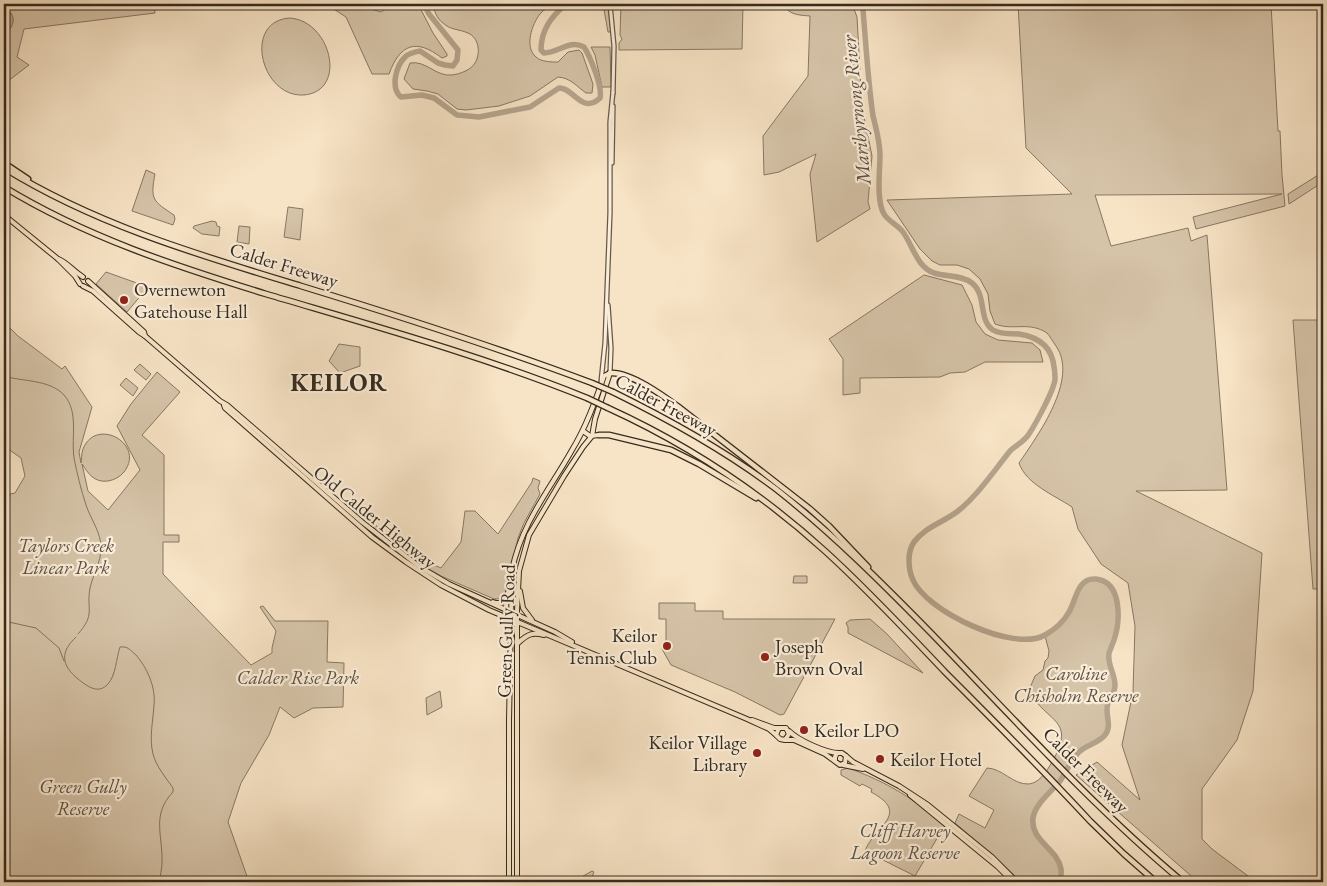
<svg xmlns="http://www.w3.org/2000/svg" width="1327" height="886" viewBox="0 0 1327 886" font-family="'EB Garamond',serif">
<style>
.green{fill:#d6c4a9;stroke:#867864}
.water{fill:#b5a48d;stroke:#827461}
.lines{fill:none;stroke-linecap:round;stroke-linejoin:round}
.stream{stroke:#827461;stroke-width:1}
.river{stroke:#b5a48d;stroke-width:5.5}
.minor-casing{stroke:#665948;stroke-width:5.5}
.major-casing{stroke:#352b1f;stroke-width:6}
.highway-casing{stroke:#352b1f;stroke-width:7}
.minor{stroke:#faedd9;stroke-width:3}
.major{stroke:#f7e3c5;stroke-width:4}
.highway{stroke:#f7e3c5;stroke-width:4.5}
.highway-bridge-casing{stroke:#352b1f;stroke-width:7;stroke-linecap:butt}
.highway-bridge{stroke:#f7e3c5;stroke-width:4.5}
.poi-dot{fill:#8f2418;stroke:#faedd9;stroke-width:2}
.labels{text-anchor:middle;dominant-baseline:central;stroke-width:4.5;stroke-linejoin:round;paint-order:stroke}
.street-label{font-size:19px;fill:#352b1f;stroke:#faedd9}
.poi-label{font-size:19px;fill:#352b1f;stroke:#faedd9;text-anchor:start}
.park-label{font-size:19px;font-style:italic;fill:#5d5142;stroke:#faedd9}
.water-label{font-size:20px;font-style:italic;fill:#5b4f40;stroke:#faedd9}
.district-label{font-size:24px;font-weight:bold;letter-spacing:1px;fill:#352b1f;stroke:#faedd9}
</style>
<rect width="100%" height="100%" fill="#f7e3c5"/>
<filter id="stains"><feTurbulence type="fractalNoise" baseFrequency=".004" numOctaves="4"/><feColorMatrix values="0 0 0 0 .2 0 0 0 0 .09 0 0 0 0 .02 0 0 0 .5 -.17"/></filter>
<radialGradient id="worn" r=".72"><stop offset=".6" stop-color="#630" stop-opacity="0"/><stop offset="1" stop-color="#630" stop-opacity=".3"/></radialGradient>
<g class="green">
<path d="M4,4h150l1,9 -131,16 -7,28 12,8 -25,19z"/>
<path d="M326,4h28l27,8 11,-8h26l15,29 14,21v2l-5,2c-26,-20 -42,-14 -53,16h-17l-26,-57z"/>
<path d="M432,4h120c-3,3 -9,6 -12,10 -8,10 -16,33 -4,43 5,5 16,5 22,5l10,-10 11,-2 3,3 11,31 -1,9h-6c-10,-7 -15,-15 -28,-16l-28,19 -31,10 -33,4 -9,-1 -19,-15 -11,-3 -14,-2 -9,-10 6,-16c16,-3 26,14 42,12 8,-1 19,-5 23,-12 6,-10 4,-25 -7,-30 -9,-4 -18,-3 -25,-10 -7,-5 -8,-12 -11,-19z"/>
<path d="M603,4h5l3,28h-3z"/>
<path d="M621,4h122l-1,45 -123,1v-7l3,-4 -2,-4z"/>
<path d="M783,4h18l11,2 6,-2h34l5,13 5,90 10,49 -4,46 2,7 -53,33 -7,-68 6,-20 -37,18 -15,3 -1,-39 45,-60 2,-60c-12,-1 -21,-1 -27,-12z"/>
<path d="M1018,4h253l7,127h2l2,44 3,31 -89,23 -3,-12 89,-23 -187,1 16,51 77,-18 3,13 16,-6 20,255 -91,1 126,62 -9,138 -16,49 -35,49v50l10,10 44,33h-58l-122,-107 21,-13 43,38 -18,-55 11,-53 2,-66 -7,-43 -27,-19 -23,-35 -6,-22c-18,-12 -46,-23 -53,-44 19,-28 60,-84 37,-117 -3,-4 -6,-10 -9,-13 -18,-12 -34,-2 -52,-9l-5,-13 -2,-17 -8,-15 -11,-10 -12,-4h-17l-8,-4 -12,-12 -33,-49 185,-6 -46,-46z"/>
<path d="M290,18c41,3 58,73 14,77 -43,3 -62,-74 -14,-77z"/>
<path d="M591,47h19l1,40h-9l-7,-32z"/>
<path d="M146,170l9,4c-5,26 -2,27 19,41l1,4 -2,6 -41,-14z"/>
<path d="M1323,172v10l-34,22 -1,-10z"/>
<path d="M288,207l15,2 -3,31 -16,-3z"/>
<path d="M212,221l4,1 1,4 3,1 -1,9 -17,-2 -9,-6 1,-2z"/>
<path d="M239,226l11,1 -1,17 -12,-2z"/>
<path d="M106,272l42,15 -21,25 -31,-28z"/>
<path d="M924,275l38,10 10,20 4,17 9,12 13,6 34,3 8,7 3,12h-58l-20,10 -15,1 -10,4 -80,1v15l-17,2v-36l-14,-20z"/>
<path d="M1293,320h30v269h-10z"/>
<path d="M4,322l14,14 44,33 3,-3 27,41 -13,45 2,11c1,-4 0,-9 2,-14 13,-33 63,-5 41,23 -4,5 -10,8 -16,9 -14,2 -20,-8 -26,-17l6,27 20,19 32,-40 -23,-44 14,-22 26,-32 23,20 -38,43 22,20v80h15v7h-16v32l88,91 21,-12v-5l4,-17 -16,-24 3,-1 12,15h53l-1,41 17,1 -1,44 -30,1 -19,10 -14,-11 -11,28 -28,48 -13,39 21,60h-245v-361l4,-11 2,-16 5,-1 10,-17 -4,-18 -10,-7 -7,-9z"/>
<path d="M339,344l21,3v19l-20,7 -11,-12z"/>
<path d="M140,364l11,10 -5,6 -12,-10z"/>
<path d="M126,378l12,10 -5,8 -13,-11z"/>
<path d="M533,478l7,3 -2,7 2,6 -16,29 -6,15 -11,52c-3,7 -6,9 -13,9l-53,-23 -21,-12 -49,-38 2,-3 42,34 26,11 20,-26 4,-31h10l23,23 34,-52z"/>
<path d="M794,576h13v7h-14z"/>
<path d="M1090,579c32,0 31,36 25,59 -2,6 -6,11 -6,18 0,10 6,19 6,29 0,9 -6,13 -7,21 -1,10 4,20 -3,29 -6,9 -17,9 -25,16 -7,7 -12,17 -17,25 -6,8 -12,16 -19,24 -4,5 -9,9 -10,15 -7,28 32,36 26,67h-40l-21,-21 -44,-38 4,-9 26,14 9,-18 -25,-14 18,-28c15,0 26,17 42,16 9,-1 16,-10 20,-17 31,-50 -3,-42 -20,-77l6,-14 8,-6 2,-9 3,-3 1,-7 -4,-15c9,-7 18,-14 24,-23 8,-13 7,-26 21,-34z"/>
<path d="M659,603h36v8h28v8h112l-51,95 -4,1 -45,-23 -64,-27 -9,-16 4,-9v-21h-7z"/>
<path d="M870,619l17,15 36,39 -75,-40v-6l-2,-4 4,-3z"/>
<path d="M440,691l2,16 -15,8 -1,-17z"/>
<path d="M848,768c35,12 72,33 98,60l-4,8 -3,-1 -24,41 -50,-25c9,-25 47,-37 6,-59l1,-3 -10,-5 -2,2 -19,-11v-5z"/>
<path d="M592,871l2,1 -4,10h-12v-3z"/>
</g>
<path class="water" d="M4,10l7,3c5,8 1,16 -7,21z"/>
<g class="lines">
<g class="stream">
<path d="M4,376c19,6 45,3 60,19 15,17 7,42 10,63 3,15 7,32 12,47 5,15 15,27 15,43 0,14 -8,27 -11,40 -4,22 6,26 -12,46"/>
<path d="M4,621l32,7 23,20 5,13"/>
<path d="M76,637c-16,15 -15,28 2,42 9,7 20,16 30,5 8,-9 8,-25 12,-37 8,-1 10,3 16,8 11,13 20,32 18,50 -1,16 -5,33 -1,49 3,12 13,24 20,34v4c-22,23 -10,43 -11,71 0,6 -2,13 -3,19"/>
</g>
<g class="river">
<path d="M424,4l5,10 29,36 -1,10 -4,6 -8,-1 -7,-2 -18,-12c-5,1 -11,2 -15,6 -9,9 -15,31 -4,40l21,-2 12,3 23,17 22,2 51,-10 29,-19c14,-1 23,27 41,10 3,-10 -10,-42 -16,-51 -15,-8 -25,6 -40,6l-3,-3c0,-20 10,-33 25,-46"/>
<path d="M862,4l1,6c3,35 5,71 10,106 3,12 7,26 7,39 0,15 -4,46 4,59 4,7 14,11 19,18 10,14 14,35 31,41 13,4 28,2 38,10 15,12 6,37 21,47 8,5 17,3 26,4 19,3 33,12 35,33 1,4 1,9 1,13 -2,12 -19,43 -26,54 -5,8 -13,11 -19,17 -16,20 -32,44 -52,60 -14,11 -33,16 -44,31 -7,10 -6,27 -1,38 13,31 101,73 132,55 9,-5 19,-14 24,-23 7,-11 8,-35 27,-33 27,3 24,43 18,61 -1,3 -4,10 -5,13 -2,11 6,21 6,32 0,8 -4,11 -7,18 -4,11 5,22 -3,32 -7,9 -19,9 -27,18 -7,8 -12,19 -18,28 -9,11 -25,23 -27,37 -3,23 25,31 28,51 1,4 -1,10 -1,13"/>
</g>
<defs>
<g id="minor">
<path d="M610,4l4,42 -1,47"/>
<path d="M612,163l1,-57"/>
<path d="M608,305l3,43 -1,25"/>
<path d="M601,382l4,-39 5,-130v-91l3,-30"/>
</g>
<g id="major">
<path d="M4,215l54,44 17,17 5,8"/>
<path d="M58,259c9,3 16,13 25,18"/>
<path d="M88,281l56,51 1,4 75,65 7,4 135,117 58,45 29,17 106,48 17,10"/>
<path d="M83,286l10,5 46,41 6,4"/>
<path d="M224,405l1,3 147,129 34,25 35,23 48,25 258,109 22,10 7,6"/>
<path d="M583,431l7,5 9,-1"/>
<path d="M520,591l3,17 9,12"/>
<path d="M493,602c10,4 14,-4 16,-13"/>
<path d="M518,643c10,-9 14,-11 26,-8"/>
<path d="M752,720l22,8h12l3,6 -4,6 -5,-1 -4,-4 3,-7"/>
<path d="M789,731c9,9 37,22 50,22"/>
<path d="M785,740h9l31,14 15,11 5,-2 1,-7 -4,-3h-5l-2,4v4"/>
<path d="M846,756l7,6 46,24 29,19 64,52 25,25"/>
<path d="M843,765l20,4"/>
<path d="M910,795l88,72 15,15"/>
<path d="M509,882v-162l3,-150c10,-48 37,-79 60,-120 14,-23 23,-48 32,-74l6,-3"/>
<path d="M517,882v-271l2,-40 10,-36 35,-59 19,-29 9,-11 3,-17 15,-46"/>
</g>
<g id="highway">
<path d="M4,163l24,16"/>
<path d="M4,168c92,57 195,87 297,118 98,30 195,61 291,97"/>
<path d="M4,187c82,50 171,79 262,107 108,32 217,62 321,104"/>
<path d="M610,373c20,-2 55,24 70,35l130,101 19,17 39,41"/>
<path d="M613,392c57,28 113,59 163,97 56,44 106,94 156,145 82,85 161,173 251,248"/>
<path d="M608,408c79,36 152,84 217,143 42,38 81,80 120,121 49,49 98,98 145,149l34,33 32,28"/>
<path d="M599,435h10l62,15 28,14 57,34"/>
</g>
</defs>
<use href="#minor" class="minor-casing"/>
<use href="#major" class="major-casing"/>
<use href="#highway" class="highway-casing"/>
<use href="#minor" class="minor"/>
<use href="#major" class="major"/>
<use href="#highway" class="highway"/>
<defs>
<g id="highway-bridge">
<path d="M592,383l21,9"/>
<path d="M587,398l21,10"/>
</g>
</defs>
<use href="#highway-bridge" class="highway-bridge-casing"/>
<use href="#highway-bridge" class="highway-bridge"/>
</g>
<g class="poi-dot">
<circle cx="124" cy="300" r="5"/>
<circle cx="667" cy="646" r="5"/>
<circle cx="765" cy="657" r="5"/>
<circle cx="804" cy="730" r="5"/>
<circle cx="757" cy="753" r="5"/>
<circle cx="880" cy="759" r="5"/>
</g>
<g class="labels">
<g class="street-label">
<text transform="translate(284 265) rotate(17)">Calder Freeway</text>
<text transform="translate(666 405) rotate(28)">Calder Freeway</text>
<text transform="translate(375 517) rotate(39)">Old Calder Highway</text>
<text transform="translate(506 631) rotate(-88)">Green Gully Road</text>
<text transform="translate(1086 770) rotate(45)">Calder Freeway</text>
</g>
<g class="poi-label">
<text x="134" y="289">Overnewton<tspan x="134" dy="22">Gatehouse Hall</tspan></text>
<text x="657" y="635" text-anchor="end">Keilor<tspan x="657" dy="22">Tennis Club</tspan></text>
<text x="775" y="646">Joseph<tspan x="775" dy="22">Brown Oval</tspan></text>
<text x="814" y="730">Keilor LPO</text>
<text x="747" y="742" text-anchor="end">Keilor Village<tspan x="747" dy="22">Library</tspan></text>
<text x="890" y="759">Keilor Hotel</text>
</g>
<g class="park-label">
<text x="66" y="545">Taylors Creek<tspan x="66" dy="22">Linear Park</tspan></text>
<text x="1076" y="673">Caroline<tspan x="1076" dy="22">Chisholm Reserve</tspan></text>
<text x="298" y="677">Calder Rise Park</text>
<text x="83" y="786">Green Gully<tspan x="83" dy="22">Reserve</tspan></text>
<text x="905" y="830">Cliff Harvey<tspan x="905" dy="22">Lagoon Reserve</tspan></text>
</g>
<g class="water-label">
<text transform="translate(856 110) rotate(-96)">Maribyrnong River</text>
</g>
<g class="district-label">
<text x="339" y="382">KEILOR</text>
</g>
</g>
<rect width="1327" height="886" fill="none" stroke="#f7e3c5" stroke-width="20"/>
<rect x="5" y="5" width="1317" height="876" fill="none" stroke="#352b1f" stroke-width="2.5"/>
<rect x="10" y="10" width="1307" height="866" fill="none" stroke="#352b1f"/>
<rect width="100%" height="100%" filter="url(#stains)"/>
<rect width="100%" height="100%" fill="url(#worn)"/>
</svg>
